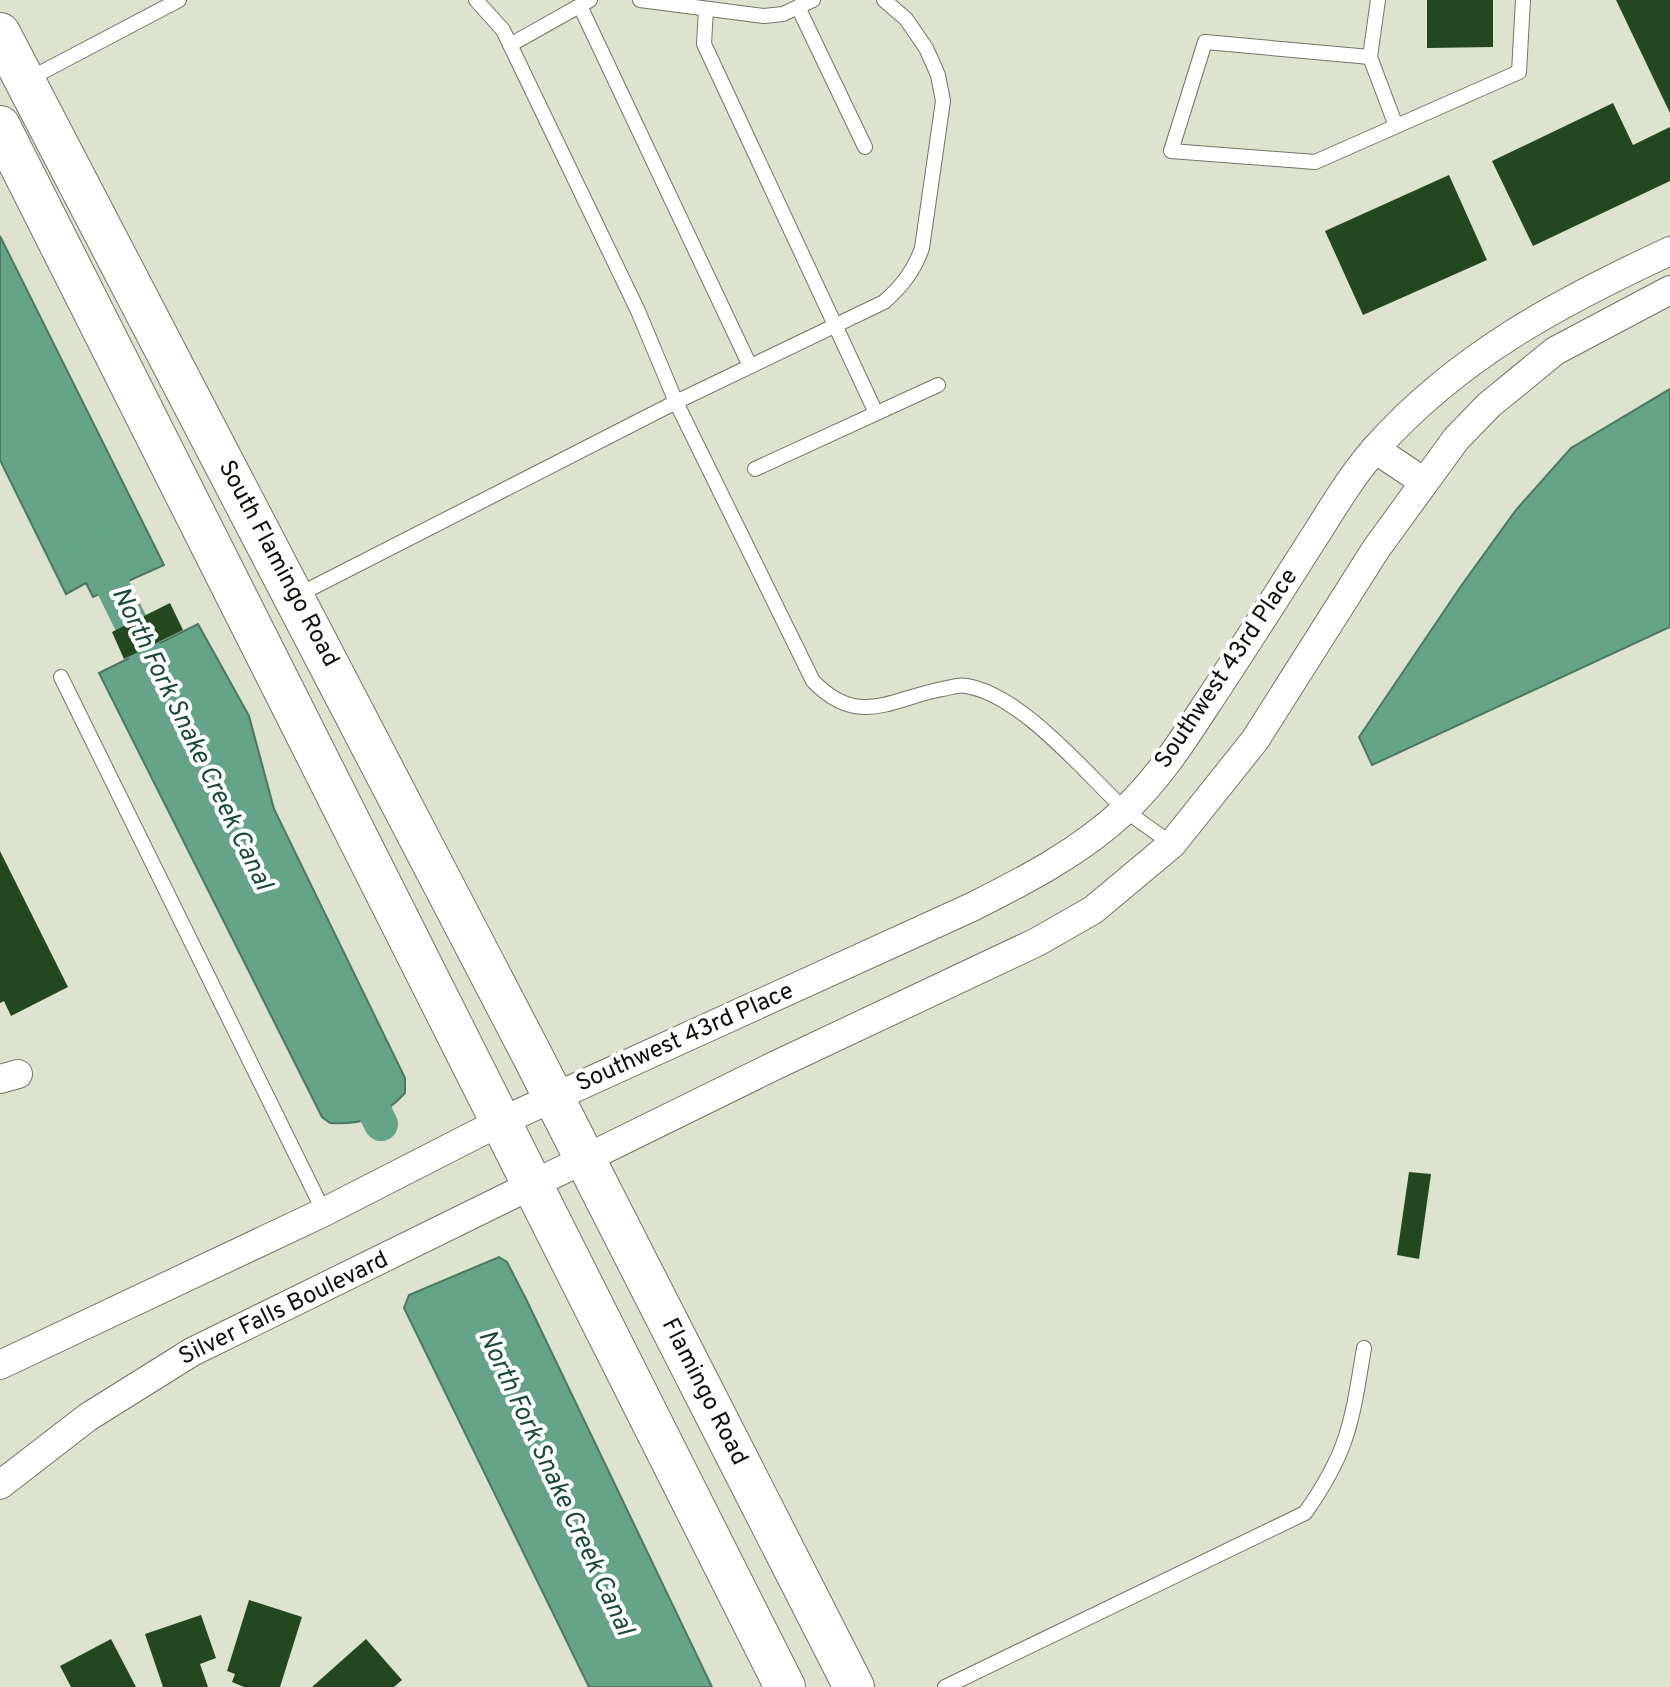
<svg xmlns="http://www.w3.org/2000/svg" width="1670" height="1687" viewBox="0 0 1670 1687" font-family="Overpass,sans-serif">
<style>
.water{fill:#65a488;stroke:#4b7862;stroke-width:2}
.lines{fill:none;stroke-linecap:round;stroke-linejoin:round}
.canal{stroke:#65a488;stroke-width:34}
.building{fill:#234820}
.service-casing{stroke:#717664;stroke-width:16}
.minor-casing{stroke:#717664;stroke-width:30}
.secondary-casing{stroke:#717664;stroke-width:42}
.service{stroke:#fff;stroke-width:14}
.minor{stroke:#fff;stroke-width:28}
.secondary{stroke:#fff;stroke-width:40}
.labels{text-anchor:middle;dominant-baseline:central;stroke-width:8;stroke-linejoin:round;paint-order:stroke}
.street-label{font-size:24px;fill:#0f110b;stroke:#fff}
.water-label{font-size:26px;font-style:italic;fill:#184c37;stroke:#fff}
</style>
<rect width="100%" height="100%" fill="#dde3cf"/>
<g class="water">
<path d="M0,236l164,329 -71,32 -7,-14 -20,11 -66,-134z"/>
<path d="M1670,389v238l-298,138 -13,-28 102,-151 55,-76 55,-62z"/>
<path d="M198,624l51,92 25,93 131,269v15c-22,24 -42,32 -75,30l-8,-6 -223,-444z"/>
<path d="M499,1257l8,5 19,37 186,388h-123l-185,-379 5,-13z"/>
</g>
<g class="lines">
<g class="canal">
<path d="M94,548l56,114"/>
<path d="M356,1074l25,50"/>
</g>
</g>
<g class="building">
<path d="M1427,0h66v47l-66,1z"/>
<path d="M1616,0h54v113z"/>
<path d="M1613,103l20,42 37,-18v54l-137,65 -41,-85z"/>
<path d="M1449,175l38,85 -124,55 -38,-84z"/>
<path d="M170,603l13,27 -59,29 -12,-27z"/>
<path d="M0,851l68,136 -57,29 -7,-15 -4,2z"/>
<path d="M1409,1172l22,2 -12,85 -22,-4z"/>
<path d="M249,1600l53,17 -22,70h-36l-12,-5 3,-8 -8,-3z"/>
<path d="M201,1615l15,43 -16,6 8,23h-45l-18,-53z"/>
<path d="M111,1639l25,48h-65l-11,-21z"/>
<path d="M366,1639l36,41 -8,7h-82z"/>
</g>
<g class="lines">
<defs>
<g id="service">
<path d="M476,0l27,30 135,281 38,91 137,279c45,47 78,18 129,8 8,-1 17,-5 24,-3 54,8 118,85 157,122 15,13 33,24 49,36"/>
<path d="M640,0l124,16 19,-2 30,-14"/>
<path d="M1378,0l-8,57 26,69"/>
<path d="M580,6l170,360"/>
<path d="M798,7l67,140"/>
<path d="M706,9l-2,35 172,369"/>
<path d="M510,45l80,-45"/>
<path d="M1370,57l-165,-15 -34,109 144,11 204,-90 4,-72"/>
<path d="M27,80l152,-80"/>
<path d="M755,469l183,-84"/>
<path d="M296,596l380,-194 208,-100c18,-16 30,-31 38,-54l21,-147 -5,-26 -12,-27 -20,-29 -22,-19"/>
<path d="M61,677l263,535"/>
<path d="M945,1687l360,-174c44,-62 47,-92 59,-165"/>
</g>
<g id="minor">
<path d="M1375,449l49,33"/>
<path d="M0,1079l18,-5"/>
<path d="M0,1365l324,-153 176,-90 472,-215c54,-27 108,-55 153,-97 32,-30 57,-68 81,-105 36,-54 70,-108 105,-163 20,-31 40,-66 65,-94 82,-92 184,-146 294,-197"/>
<path d="M0,1485l88,-68 104,-65 582,-286 263,-124 56,-32 79,-66 83,-104 121,-191 80,-110 33,-34 66,-54 115,-61"/>
</g>
<g id="secondary">
<path d="M0,33l531,1020 323,634"/>
<path d="M0,126l785,1561"/>
</g>
</defs>
<use href="#service" class="service-casing"/>
<use href="#minor" class="minor-casing"/>
<use href="#secondary" class="secondary-casing"/>
<use href="#service" class="service"/>
<use href="#minor" class="minor"/>
<use href="#secondary" class="secondary"/>
</g>
<g class="labels">
<g class="street-label">
<text transform="translate(278 564) rotate(62)">South Flamingo Road</text>
<text transform="translate(1227 669) rotate(-56)">Southwest 43rd Place</text>
<text transform="translate(685 1038) rotate(-24)">Southwest 43rd Place</text>
<text transform="translate(284 1309) rotate(-26)">Silver Falls Boulevard</text>
<text transform="translate(704 1392) rotate(63)">Flamingo Road</text>
</g>
<g class="water-label">
<text transform="translate(191 739) rotate(64)">North Fork Snake Creek Canal</text>
<text transform="translate(555 1483) rotate(65)">North Fork Snake Creek Canal</text>
</g>
</g>
</svg>
